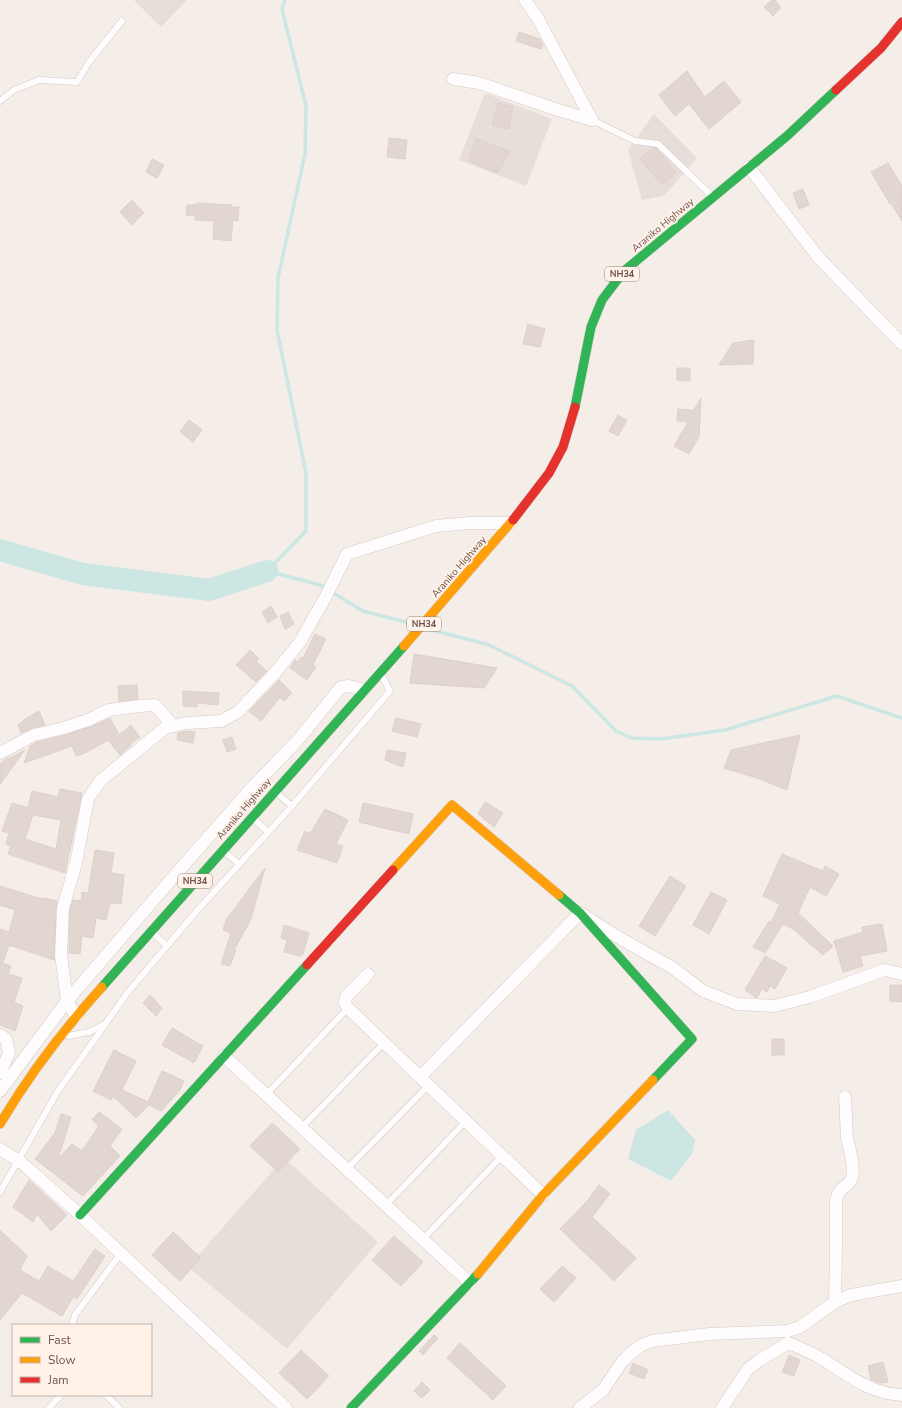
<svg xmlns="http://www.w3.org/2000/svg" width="902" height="1408" viewBox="0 0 902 1408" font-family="'Nunito Sans',sans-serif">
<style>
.industrial{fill:#e7ded9}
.water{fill:#cbe6e3}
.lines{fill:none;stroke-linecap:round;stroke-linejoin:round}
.stream{stroke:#cbe6e3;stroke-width:3.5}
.river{stroke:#cbe6e3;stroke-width:22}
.building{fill:#e1d6d0;stroke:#ddd0cb;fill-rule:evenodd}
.lane-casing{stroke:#d4c9c5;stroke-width:7}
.street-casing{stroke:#d4c9c5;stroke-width:13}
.fast-casing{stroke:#d4c9c5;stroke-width:10}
.slow-casing{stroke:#d4c9c5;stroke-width:10}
.jam-casing{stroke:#d4c9c5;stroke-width:10}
.lane{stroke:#fefcfc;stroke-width:6}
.street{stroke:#fefcfc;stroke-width:12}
.fast{stroke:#30b455;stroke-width:9}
.slow{stroke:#ff9f0a;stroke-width:9}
.jam{stroke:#e5322d;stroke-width:9}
.labels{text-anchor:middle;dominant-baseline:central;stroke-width:4;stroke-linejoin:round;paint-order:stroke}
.shield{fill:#fef2e9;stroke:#9b817a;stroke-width:1}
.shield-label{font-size:9px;font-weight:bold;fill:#70514b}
.street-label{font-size:10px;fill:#70514b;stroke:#fef2e9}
</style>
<rect width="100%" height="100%" fill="#f5eee8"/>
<g class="industrial">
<path d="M134,0h53l-26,27z"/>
<path d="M485,93l67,26 -26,67 -67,-26z"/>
<path d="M654,114l43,44 -33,38 -22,4 -14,-50z"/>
<path d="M284,1158l94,84 -91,107 -99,-82z"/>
</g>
<path class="water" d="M668,1110l27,30 -3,14 -21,27 -43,-22 8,-29z"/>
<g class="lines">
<g class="stream">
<path d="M267,571l53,14 43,26 50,13"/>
<path d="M267,571l39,-40v-58l-29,-143 1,-52 27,-124 1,-48 -24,-97 3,-9"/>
<path d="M428,629l61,16 83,41 44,45 16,7 29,1 64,-9 112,-34 65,22"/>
</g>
<path class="river" d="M0,550l83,24 126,16 58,-19"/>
</g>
<g class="building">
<path d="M772,0h3l6,8 -8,8 -9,-9z"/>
<path d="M519,32l21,7 3,6 -2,4 -25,-8z"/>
<path d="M687,71l18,26 19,-16 17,21 -32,27 -20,-25 -14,12 -16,-21z"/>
<path d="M498,103l15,4 -5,22 -16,-4z"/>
<path d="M389,138l18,2 -2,19 -18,-2z"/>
<path d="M476,139l34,12 -12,22 -29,-12z"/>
<path d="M653,148h3l20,25 -14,12 -22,-26z"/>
<path d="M152,159l12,6 -7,13 -11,-6z"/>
<path d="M888,163l14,23v35l-11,-18 -1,1 -19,-32z"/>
<path d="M803,189l6,16 -10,4 -6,-16z"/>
<path d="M132,200l12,13 -12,12 -12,-13z"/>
<path d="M196,203l36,2 -1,2h8l-1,14 -5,-1 -2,21 -18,-2 1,-18 -19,-1v-4l-9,-1 1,-10h9z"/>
<path d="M528,324l17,5 -5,18 -17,-3z"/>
<path d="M754,340l-1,24 -34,1 14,-22z"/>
<path d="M677,368h13v13l-13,-1z"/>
<path d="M701,398l-2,39 -10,17 -15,-8 14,-24 -11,-1 1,-12 16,1z"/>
<path d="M618,415l9,5 -9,16 -9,-5z"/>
<path d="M189,420l13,10 -9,12 -13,-10z"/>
<path d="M271,606l6,11 -9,6 -6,-11z"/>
<path d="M288,612l6,12 -9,5 -5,-13z"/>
<path d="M315,634l11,5 -13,26 3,2 -9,13 -17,-12 5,-8 3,2 3,-5 2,1z"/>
<path d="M250,650l9,9 -3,3 11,9 -11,11 -20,-17z"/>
<path d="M414,654l83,14 -13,20 -74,-5z"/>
<path d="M279,680l13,13 -8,8 -4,-4 -19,24 -12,-10z"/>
<path d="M137,685l1,14 -19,2 -1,-15z"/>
<path d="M183,691l36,2 -1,12 -21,-2v4l-14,-1z"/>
<path d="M39,711l6,14 -13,3 -11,5 -3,-8 7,-6z"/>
<path d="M110,718l9,17 12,-10 9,12 -10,7 1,1 -11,10 -12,-15 -23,13 -9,3 -4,-10 -48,17 6,-17 7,-4 29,-7 24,-8z"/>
<path d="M396,718l25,6 -4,13 -25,-6z"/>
<path d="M187,731l8,1 -2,11 -16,-3 1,-7z"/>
<path d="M800,735l-13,55 -30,-12 -33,-10 7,-18z"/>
<path d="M232,737l4,12 -9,3 -4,-12z"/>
<path d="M25,750l-25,34v-20l7,-6 1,1z"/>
<path d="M387,750l19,3 -3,14 -18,-7z"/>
<path d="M60,789l22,4 -17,80 -57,-19 3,-8 -5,-2 3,-11 -7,-2 10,-28 16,5 4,-17 26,6zM33,815l28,5 -5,29 -31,-10z"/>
<path d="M485,802l18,11 -9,14 -16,-13z"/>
<path d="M363,803l50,11 -4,20 -50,-12z"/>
<path d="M325,809l23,11 -12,24 7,2 -6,17 -40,-13 8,-19 5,3z"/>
<path d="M95,850l19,3 -3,20 13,2 -3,29 -11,-1 -4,17 -10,-2 -3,20 -11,-2 -2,18 -11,-1 1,-44 3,-9 8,1 1,-9 6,1z"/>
<path d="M782,854l41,17 2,-5 14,8 -13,22 -16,-9 -12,26 35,33 -10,9 -30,-26 -10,-5 -18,29 -12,-6 16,-26 2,1 9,-18 -17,-8z"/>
<path d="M265,868l-14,51 -17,31h2l-6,16 -9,-2 10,-31 -8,-3 3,-10z"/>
<path d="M670,876l16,10 -31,50 -16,-10z"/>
<path d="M0,886l42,13 1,-1 14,3 -1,7 -2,52 -45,-15 -6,18 8,3 -3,8 14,4 -8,24 9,4 -8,25 -15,-6v-96l9,3 6,-22 -15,-5z"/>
<path d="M711,892l16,8 -18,34 -16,-9z"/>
<path d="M882,924l5,27 -27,5 3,10 -20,6 -9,-31 29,-9 -1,-5z"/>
<path d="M284,925l25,8 -6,21 -2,2 -17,-4 3,-12 -6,-2z"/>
<path d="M765,956l22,12 -12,21 -5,-3 -3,6 -5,-3 -5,9 -12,-8z"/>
<path d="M890,985h12v17l-12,-1z"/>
<path d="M150,995l12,13 -6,8 -13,-13z"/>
<path d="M172,1028l31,18 -9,17 -32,-18z"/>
<rect x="772" y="1039" width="12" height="16"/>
<path d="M114,1050l22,11 -14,29 26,12 14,-31 22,10 -4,9 -19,21 -12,-6 -13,13 -23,-22 -2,4 -18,-9z"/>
<path d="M99,1112l23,17 -12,17 10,10 -37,40 -48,-37 20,-26 6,-19 10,3 -13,42 14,-15 10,7 17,-25 -7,-6z"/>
<path d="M272,1123l28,26 -22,23 -28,-26z"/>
<path d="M29,1180l38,35 -16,16 -14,-17 -4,8 -20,-15z"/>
<path d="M599,1185l11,9 -18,23 44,41 -22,23 -54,-52 28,-29z"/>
<path d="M0,1230l27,26 -7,14 19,11 9,-15 25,15 22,-32 10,7 -28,43 -4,-2 -11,19 -40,-23 -22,27z"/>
<path d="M173,1232l28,26 -21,23 -28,-26z"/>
<path d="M394,1236l29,26 -22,24 -29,-26z"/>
<path d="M562,1266l14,12 -22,24 -14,-13z"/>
<path d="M434,1335l4,3 -15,17 -4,-4z"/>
<path d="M460,1343l46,43 -13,14 -46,-42z"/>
<path d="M301,1350l28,26 -22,23 -28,-26z"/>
<path d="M789,1355l11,5 -6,16 -12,-4z"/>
<path d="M883,1362l5,20 -7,1 -10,-3 -3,-14z"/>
<path d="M633,1363l15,7 -4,9 -15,-6z"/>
<path d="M422,1382l8,8 -8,8 -8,-7z"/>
</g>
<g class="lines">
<defs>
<g id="lane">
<path d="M0,101l14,-11 25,-10 38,2 12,-20 33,-41"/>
<path d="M592,120l43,21 23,3 53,51"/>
<path d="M278,794l14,12"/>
<path d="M255,820l13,12"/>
<path d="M225,852l14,12"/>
<path d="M153,933l14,13"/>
<path d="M68,1036l21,-4 14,-7"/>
<path d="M266,1095l82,-87"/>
<path d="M302,1127l82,-84"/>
<path d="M347,1169l82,-84"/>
<path d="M0,1192l58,-101 70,-99 67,-79 97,-107 98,-115 -8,-15"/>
<path d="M386,1205l80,-84"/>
<path d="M423,1239l79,-83"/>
<path d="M72,1325l3,-10 46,-62"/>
<path d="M106,1395l13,13"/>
<path d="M49,1408l12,-13"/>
</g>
<g id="street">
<path d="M525,0l12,17 55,103"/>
<path d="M453,79l26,4 79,27 34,10"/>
<path d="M749,167l69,90 84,87"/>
<path d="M0,753l34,-18 30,-7 24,-8 21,-10 30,-4 16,-1 18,21"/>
<path d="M368,974l-22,23 -1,6 3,5 195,187"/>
<path d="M76,1016l-9,-15 -6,-46 2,-47 13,-45 12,-64 12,-18 65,-53 21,-5 35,-2 17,-9 36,-38 26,-32 25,-44 22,-44 89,-28 34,-3h41"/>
<path d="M0,1035l6,4 3,14 -9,20"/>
<path d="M224,1056l246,227"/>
<path d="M420,1077l160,-164 36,23 57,32 30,23 34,13 37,2 36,-9 74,-27 18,4"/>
<path d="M0,1091l67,-90 108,-126 73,-83 49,-51 44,-54 8,-1 15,4"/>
<path d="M0,1149l18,11 12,10 50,45 206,193"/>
<path d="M835,1302l1,-54v-47c3,-17 13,-12 16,-24 3,-14 -3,-27 -5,-40 -1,-13 -1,-27 -2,-40"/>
<path d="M788,1343c13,5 25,10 36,17 25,16 47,34 78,35"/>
<path d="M580,1408l23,-18 19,-28 8,-8 10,-8 12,-5 57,-7 79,-3 12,-4 35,-25 16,-7 51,-9"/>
<path d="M722,1408l26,-39 12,-9 28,-17"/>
</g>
<g id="fast">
<path d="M575,407l16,-80 11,-27 22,-29 163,-135 49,-46"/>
<path d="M559,895l21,18 112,126 -39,41"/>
<path d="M102,987l302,-341"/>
<path d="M80,1215l227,-250"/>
<path d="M351,1408l127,-134"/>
</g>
<g id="slow">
<path d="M404,646l109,-126"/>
<path d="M393,870l59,-65 107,90"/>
<path d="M0,1124c29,-49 64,-95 102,-137"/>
<path d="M478,1274l65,-79 110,-115"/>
</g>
<g id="jam">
<path d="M836,90l45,-42 21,-26"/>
<path d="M513,520l36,-47 14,-26 12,-40"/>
<path d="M307,965l86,-95"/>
</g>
</defs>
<use href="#lane" class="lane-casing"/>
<use href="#street" class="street-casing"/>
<use href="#fast" class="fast-casing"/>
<use href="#slow" class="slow-casing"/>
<use href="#jam" class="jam-casing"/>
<use href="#lane" class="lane"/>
<use href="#street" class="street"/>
<use href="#fast" class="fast"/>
<use href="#slow" class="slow"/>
<use href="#jam" class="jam"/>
</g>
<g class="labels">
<g class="shield">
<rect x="605" y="267" width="34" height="14" rx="3"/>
<rect x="407" y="617" width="34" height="14" rx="3"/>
<rect x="178" y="874" width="34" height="14" rx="3"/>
</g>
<g class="shield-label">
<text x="622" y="274">NH34</text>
<text x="424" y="624">NH34</text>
<text x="195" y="881">NH34</text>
</g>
<g class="street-label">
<text transform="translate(663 225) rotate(-40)">Araniko Highway</text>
<text transform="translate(459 567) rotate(-49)">Araniko Highway</text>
<text transform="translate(244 809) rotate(-49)">Araniko Highway</text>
</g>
</g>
<rect x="12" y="1324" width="140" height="72" fill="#fef2e9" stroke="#c5b2aa"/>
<rect x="20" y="1337" width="20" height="6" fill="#30b455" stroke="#c5b2aa"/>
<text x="48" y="1344" font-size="12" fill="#70514b">Fast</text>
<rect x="20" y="1357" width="20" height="6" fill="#ff9f0a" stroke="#c5b2aa"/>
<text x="48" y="1364" font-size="12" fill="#70514b">Slow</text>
<rect x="20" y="1377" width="20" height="6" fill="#e5322d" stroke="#c5b2aa"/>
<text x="48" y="1384" font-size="12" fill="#70514b">Jam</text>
</svg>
